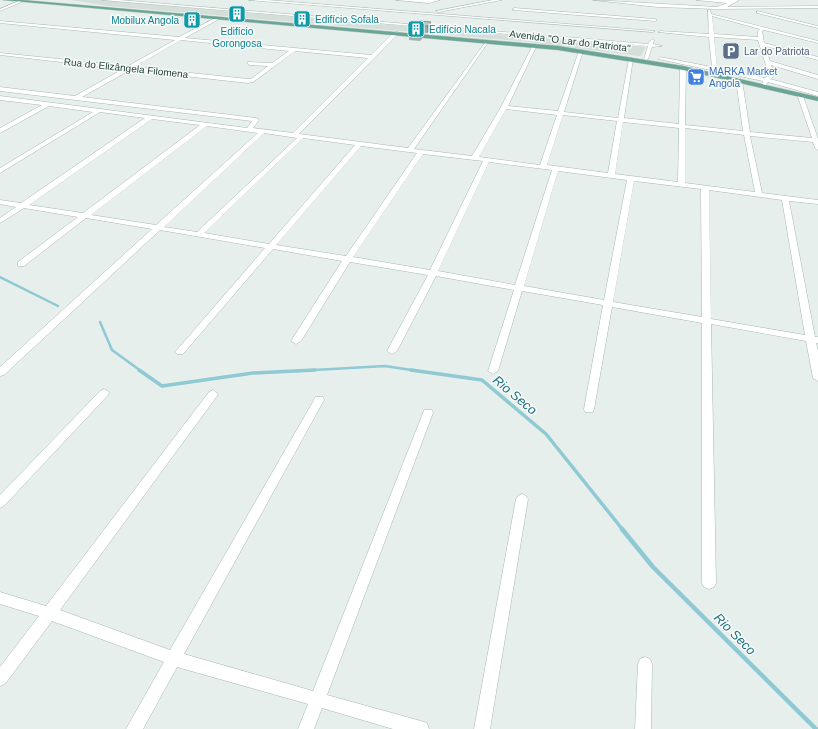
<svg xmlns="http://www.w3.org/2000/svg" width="818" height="729" viewBox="0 0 818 729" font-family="Arial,sans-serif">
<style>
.built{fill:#d4dfda}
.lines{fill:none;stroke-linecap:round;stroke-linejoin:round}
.stream-far2{stroke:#8ec9d4;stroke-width:2.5}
.stream-far1{stroke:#8ec9d4;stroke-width:3.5}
.stream{stroke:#8ec9d4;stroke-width:4.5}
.minor-casing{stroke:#a8b8b2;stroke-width:1}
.major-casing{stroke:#c2cac8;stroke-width:1}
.minor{fill:#fff;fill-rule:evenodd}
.major{fill:#6aa596;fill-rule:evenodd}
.wall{fill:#a1aea9}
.shaded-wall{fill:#838d89}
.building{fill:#bbcac4;stroke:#838d89}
.labels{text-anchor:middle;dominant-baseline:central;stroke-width:3;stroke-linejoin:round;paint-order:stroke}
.far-culture-label{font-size:10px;fill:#0d838f;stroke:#f7fbf9;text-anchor:start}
.far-street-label{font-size:10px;fill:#24423a;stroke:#f7fbf9}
.far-service-label{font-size:10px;fill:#4e5e75;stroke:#f7fbf9;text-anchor:start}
.far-shop-label{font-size:10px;fill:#366cbe;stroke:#f7fbf9;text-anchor:start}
.water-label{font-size:13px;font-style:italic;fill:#1c6f80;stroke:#f7fbf9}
</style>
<rect width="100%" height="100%" fill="#e6efeb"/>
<path class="built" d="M71,0h28l547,47 -5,9h-3l-108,-14 -422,-36z"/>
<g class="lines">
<g class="stream-far2">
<path d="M0,277l58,29"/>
<path d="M100,322l12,28 29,21"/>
<path d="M296,371l89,-5 33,5"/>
</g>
<g class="stream-far1">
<path d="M139,370l23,16 91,-13 62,-3"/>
<path d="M411,370l71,10 64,54 77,96"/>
</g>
<path class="stream" d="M622,529l31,38 163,162"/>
<defs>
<g id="minor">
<path d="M21,0l3,1 -24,10v-2z"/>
<path d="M102,0h17l529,44 4,-5 2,1 -1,4 9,2 -10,1 -4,12 -2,1 -2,-1 4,-13z"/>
<path d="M249,0h18l388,31 -2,1z"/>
<path d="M396,0h44l-11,3z"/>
<path d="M493,0h9l-64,12 -2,-1z"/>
<path d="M593,0l124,7 10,-4 -31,-3h43l-12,7 91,-1v2l-101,1 -59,-2z"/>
<path d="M514,8l141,11 2,1 -2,1 -142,-11z"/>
<path d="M708,10h2l1,4 107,27v2l-54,-13 -2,1 2,12 54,14v3l-53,-14 5,15 48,14v4l-47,-14 4,10 -5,4 48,13v4l-50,-14 -3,4 -3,-2 1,-3 -105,-22 2,-2 52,10 -3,-30 -51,-5 2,-1 49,3zM712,16l48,13 -2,2v6l-44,-3zM714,37l44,3 11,35 -4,3 -48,-10z"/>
<path d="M757,11l61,15v2l-61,-15z"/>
<path d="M217,17l2,2 -34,19 186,17 23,-23h4v2l-99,100 109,14 79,-108 2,1 -75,108 58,7 29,-49 32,-62 2,-1 2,1 -29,61 50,5 21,-60 2,-1 2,1 -19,61 54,6 11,-59 2,-1 2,1 -9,59 55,6 1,-56 3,-2 3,2 -1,57 58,6 -7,-51 3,-2 3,2 8,52 62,6 -15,-44 5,-1 16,46v11l-3,-2 -2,-6 -63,-6 12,57 56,7v4l-29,-3 26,136h3v6h-2l2,8v30l-5,-3 -7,-37 -95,-17 5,259 -2,4 -5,2 -5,-2 -2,-4v-260l-90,-16 -18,102 -1,3h-8l-1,-3 19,-104 -81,-14 -24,80 -5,3 -5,-3 26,-81 -78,-14 -39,75 -5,3 -5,-3 41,-76 -78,-13 -49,79 -5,3 -5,-3 51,-80 -69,-12 -90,105h-6l-2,-2 2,-2 88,-102 -105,-18 -156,145 -4,1v-9l152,-138 -66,-11 -62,48h-6v-4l60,-45 -54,-9 -24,15v-5l16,-11 -16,-3v-4l21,3 124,-85 -45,-6 -100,61v-5l93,-56 -44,-6 -49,27v-5l42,-23 -42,-5v-4l247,32 5,-7 -252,-30v-4l75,9 48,-27 -123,-14v-2l128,13 47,-26 -175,-17v-2l179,16zM181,40l108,11 -17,12 -25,-1 2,3 19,1 -17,13h-3l-114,-12zM295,51l73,7 -75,75 -40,-5 6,-8 -3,-2 -174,-21 48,-27 118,13 5,-1zM506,109l51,6 -17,50 -61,-8zM563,115l54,6 -9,52 -61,-8zM152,119l48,6 -117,88 -54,-8zM623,122l56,6 -1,54 -63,-8zM207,126l51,7 -102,92 -65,-10zM685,128l59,7 11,57 -70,-9zM264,133l33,5 -100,94 -33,-5zM303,138l52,7 -86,99 -65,-11zM361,146l56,7 -71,103 -70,-11zM423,154l60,7 -53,109 -77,-13zM489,162l63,8 -37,115 -77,-14zM558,171l69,9 -23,120 -80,-14zM634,181l67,8 1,128 -89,-15zM709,190l73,10 23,135 -94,-16z"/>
<path d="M104,389l4,2 1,2 -1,2 -104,111 -4,2v-13l100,-104z"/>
<path d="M213,390l5,4 -1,2 -157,214 110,40 144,-250 1,-3h8l1,3 -140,254 129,37 110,-278 1,-3h8l1,3 -106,282 94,26 6,2 2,6h-36l-71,-21 -8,21h-16l10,-25 -131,-37 -34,62h-17l38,-67 -112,-41 -47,63 -5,2v-19l39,-51 -39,-12v-12l46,14 163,-214z"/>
<path d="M522,494l4,2 2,3 -38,230h-16l42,-230 2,-3z"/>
<path d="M645,657l5,2 2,5 -1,65h-16l3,-65 2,-5z"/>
</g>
<path id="major" d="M3,0h19l536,46 125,20 135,31v4l-135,-31 -125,-20z"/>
</defs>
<use href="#minor" class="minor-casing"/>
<use href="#major" class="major-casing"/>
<use href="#minor" class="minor"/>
<use href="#major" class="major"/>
</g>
<g class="wall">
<path d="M431,22v7l-4,4 -11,-1v-7z"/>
<path d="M422,35v4l-2,2 -11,-1v-4z"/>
</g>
<path class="shaded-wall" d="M431,22v7l-4,4v-7z"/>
<g class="building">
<path d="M419,21l12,1 -4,4 -11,-1z"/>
<path d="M411,34l11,1 -2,2 -11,-1z"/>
</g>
<defs>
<symbol id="building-square" viewBox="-11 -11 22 22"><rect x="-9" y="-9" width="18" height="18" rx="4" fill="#0f9aa8" stroke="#f7fbf9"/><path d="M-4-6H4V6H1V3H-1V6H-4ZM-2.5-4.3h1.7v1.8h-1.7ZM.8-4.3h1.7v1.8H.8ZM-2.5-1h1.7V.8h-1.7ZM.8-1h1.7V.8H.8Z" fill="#fff"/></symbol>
<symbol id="parking-square" viewBox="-11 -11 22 22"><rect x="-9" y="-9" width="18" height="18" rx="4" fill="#5c6f8a" stroke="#f7fbf9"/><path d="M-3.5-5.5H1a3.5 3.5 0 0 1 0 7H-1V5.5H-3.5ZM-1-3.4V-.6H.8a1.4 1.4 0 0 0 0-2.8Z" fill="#fff"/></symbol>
<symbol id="supermarket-square" viewBox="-11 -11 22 22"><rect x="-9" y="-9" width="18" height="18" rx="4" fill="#3f7fe0" stroke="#f7fbf9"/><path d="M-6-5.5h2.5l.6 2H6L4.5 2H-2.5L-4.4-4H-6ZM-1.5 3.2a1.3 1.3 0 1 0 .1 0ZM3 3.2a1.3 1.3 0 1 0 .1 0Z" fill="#fff"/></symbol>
</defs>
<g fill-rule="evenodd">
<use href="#building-square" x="227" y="4" width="20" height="20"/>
<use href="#building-square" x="292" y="9" width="20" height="20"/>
<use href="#building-square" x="182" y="10" width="20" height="20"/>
<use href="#building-square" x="406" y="19" width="20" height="20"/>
<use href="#parking-square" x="721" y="41" width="20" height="20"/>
<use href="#supermarket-square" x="686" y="67" width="20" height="20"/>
</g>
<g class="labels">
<g class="far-culture-label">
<text x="315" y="19">Edifício Sofala</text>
<text x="179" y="20" text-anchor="end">Mobilux Angola</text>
<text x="429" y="29">Edifício Nacala</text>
<text x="237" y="31" text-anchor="middle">Edifício<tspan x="237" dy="12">Gorongosa</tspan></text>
</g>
<g class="far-street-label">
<text transform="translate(570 41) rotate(7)">Avenida "O Lar do Patriota"</text>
<text transform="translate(126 68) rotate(6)">Rua do Elizângela Filomena</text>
</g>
<g class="far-service-label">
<text x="744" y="51">Lar do Patriota</text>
</g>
<g class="far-shop-label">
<text x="709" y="71">MARKA Market<tspan x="709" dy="12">Angola</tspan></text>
</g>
<g class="water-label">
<text transform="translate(515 395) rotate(40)">Rio Seco</text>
<text transform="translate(735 634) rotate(45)">Rio Seco</text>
</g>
</g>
</svg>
